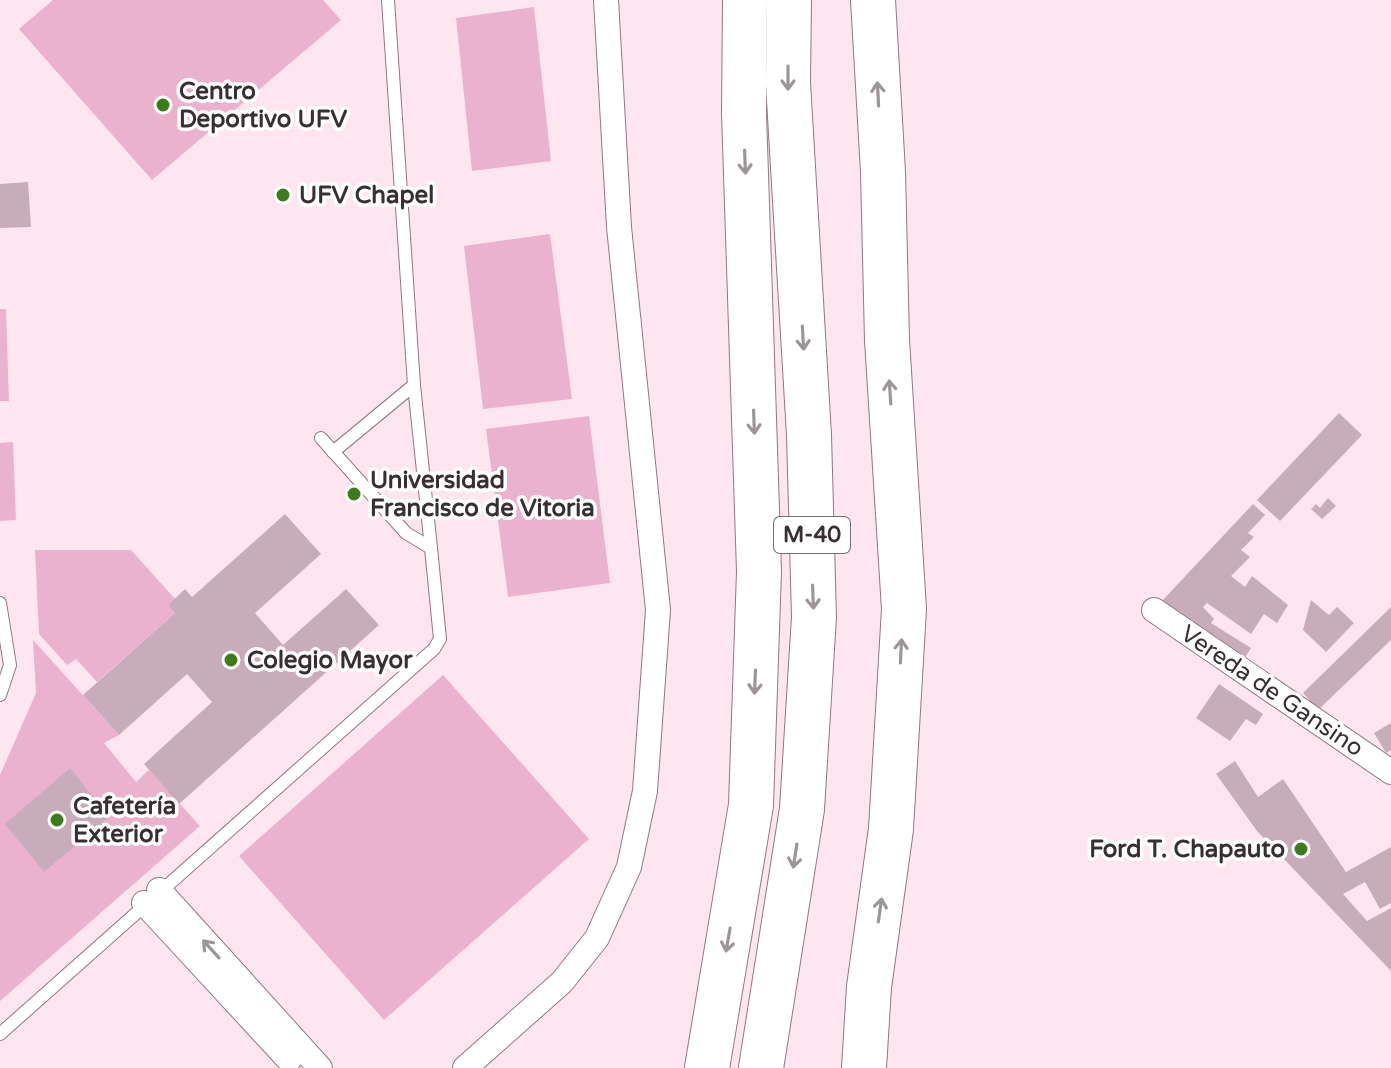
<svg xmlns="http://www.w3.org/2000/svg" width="1391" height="1068" viewBox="0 0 1391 1068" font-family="'Varela Round',sans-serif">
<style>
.green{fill:#ebb2ce}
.building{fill:#c8acba}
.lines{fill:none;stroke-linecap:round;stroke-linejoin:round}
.lane-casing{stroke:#917783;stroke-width:14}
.street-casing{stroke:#917783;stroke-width:26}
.highway-casing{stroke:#917783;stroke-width:46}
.lane{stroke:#fff;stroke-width:12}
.street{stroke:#fff;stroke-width:24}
.highway{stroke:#fff;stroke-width:44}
.oneway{stroke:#9c969a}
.poi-dot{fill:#3b7d1d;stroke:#fff;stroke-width:3}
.labels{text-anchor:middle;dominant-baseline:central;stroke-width:7;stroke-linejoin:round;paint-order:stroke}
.shield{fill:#fff;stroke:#746d71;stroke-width:2}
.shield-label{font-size:22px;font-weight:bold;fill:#392e34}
.poi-label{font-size:24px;font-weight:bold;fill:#392e34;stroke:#fff;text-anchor:start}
.street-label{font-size:24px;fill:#392e34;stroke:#fff}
</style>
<rect width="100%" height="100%" fill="#fee6f1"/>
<g class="green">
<path d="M53,0h270l18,20 -189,160 -133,-151z"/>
<path d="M534,7l17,154 -79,10 -16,-153z"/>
<path d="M550,234l22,165 -89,10 -19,-163z"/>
<path d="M0,309h6l3,92h-9z"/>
<path d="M589,416l21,167 -102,14 -22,-168z"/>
<path d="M13,442l3,78 -16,1v-78z"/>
<path d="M35,550h96l44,49 -7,6 7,8 -78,69 -21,-23 -9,6 -28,-31z"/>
<path d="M33,640l86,95 -15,8 32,39 13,-12 51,56 -200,175v-226l36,-82z"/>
<path d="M443,675l146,164 -205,181 -145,-164z"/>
</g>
<g class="building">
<path d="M28,182l3,45 -31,1v-44z"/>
<path d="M1339,413l23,22 -82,86 -23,-21z"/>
<path d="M1328,498l8,8 -14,13 -11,-10 5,-5 4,4z"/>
<path d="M1253,504l12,11 -17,18 6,4 -13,13 9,7 -19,19 14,11 7,-11 36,29 -11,18 -13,-9 -13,20 -44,-31 -4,4 11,12 -3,4 40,25 -7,11 -83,-57z"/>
<path d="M285,514l36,40 -66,59 28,32 63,-56 33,36 -200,179 -35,-40 68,-62 -25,-28 -68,61 -36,-40 92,-82 -7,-8 17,-16 7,8z"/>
<path d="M1311,600l18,15 8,-8 17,16 -28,29 -23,-22z"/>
<path d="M1391,607v33l-73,70 -15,-17z"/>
<path d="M1219,684l44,30 -7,11 -10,-6 -16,22 -34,-23z"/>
<path d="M1391,723v27l-5,3 -12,-20z"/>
<path d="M1235,761l23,36 25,-18 63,93 45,-25v56l-11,6 -15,-27 -22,12 24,27 24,-13v63l-134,-140 -41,-57z"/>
<path d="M70,768l39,49 -65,55 -39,-48z"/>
</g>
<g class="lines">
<defs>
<g id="lane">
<path d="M388,0l26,385"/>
<path d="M333,452l81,-67 17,163"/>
<path d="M0,603l10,62 -10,30"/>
<path d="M0,1034l434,-385 6,-10 -9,-91 -25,-15 -85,-95"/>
</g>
<g id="street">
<path d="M1154,610l237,162"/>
<path d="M159,890l161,178"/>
<path d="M144,903l145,157"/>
<path d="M465,1068l97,-86 35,-44 32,-71 16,-76 13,-181 -39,-383 -13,-227"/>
</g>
<g id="highway">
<path d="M707,1068l44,-263 8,-234 -15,-458 1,-113"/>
<path d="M761,1068l41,-259 12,-192 -5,-182 -21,-352 1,-83"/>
<path d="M864,1068l5,-81 22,-158 13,-220 -17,-269 -4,-168 -10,-172"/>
</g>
</defs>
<use href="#lane" class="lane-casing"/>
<use href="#street" class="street-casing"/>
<use href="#highway" class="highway-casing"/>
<use href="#lane" class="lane"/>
<use href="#street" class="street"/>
<use href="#highway" class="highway"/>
</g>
<defs><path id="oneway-shaft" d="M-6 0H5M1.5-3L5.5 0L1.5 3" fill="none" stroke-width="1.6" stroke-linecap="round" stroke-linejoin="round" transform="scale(2)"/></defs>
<g class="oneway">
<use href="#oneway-shaft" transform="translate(788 78) rotate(90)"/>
<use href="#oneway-shaft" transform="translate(878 94) rotate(-93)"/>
<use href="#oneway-shaft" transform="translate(745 162) rotate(88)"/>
<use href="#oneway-shaft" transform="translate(803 338) rotate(87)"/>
<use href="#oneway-shaft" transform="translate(890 392) rotate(-94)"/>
<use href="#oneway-shaft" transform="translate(754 422) rotate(88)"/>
<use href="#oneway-shaft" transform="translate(813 597) rotate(88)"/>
<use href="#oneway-shaft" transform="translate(901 651) rotate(-87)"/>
<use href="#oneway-shaft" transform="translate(755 682) rotate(92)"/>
<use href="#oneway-shaft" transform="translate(795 856) rotate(99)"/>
<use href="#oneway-shaft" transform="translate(880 910) rotate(-82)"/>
<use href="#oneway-shaft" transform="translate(728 940) rotate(100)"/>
<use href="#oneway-shaft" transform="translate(211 949) rotate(-132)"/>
</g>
<g class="poi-dot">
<circle cx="163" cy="105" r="8"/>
<circle cx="283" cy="195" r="8"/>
<circle cx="354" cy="494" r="8"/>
<circle cx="231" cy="660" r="8"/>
<circle cx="57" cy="820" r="8"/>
<circle cx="1301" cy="849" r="8"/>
</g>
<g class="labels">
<rect class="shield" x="774" y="517" width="76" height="36" rx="6"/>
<g class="shield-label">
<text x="812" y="535">M-40</text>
</g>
<g class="poi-label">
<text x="179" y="91">Centro<tspan x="179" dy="28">Deportivo UFV</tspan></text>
<text x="299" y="195">UFV Chapel</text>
<text x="370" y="480">Universidad<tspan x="370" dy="28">Francisco de Vitoria</tspan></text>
<text x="247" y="660">Colegio Mayor</text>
<text x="73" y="806">Cafetería<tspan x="73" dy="28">Exterior</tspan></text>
<text x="1285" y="849" text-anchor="end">Ford T. Chapauto</text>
</g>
<g class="street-label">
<text transform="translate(1272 691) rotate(34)">Vereda de Gansino</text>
</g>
</g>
</svg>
